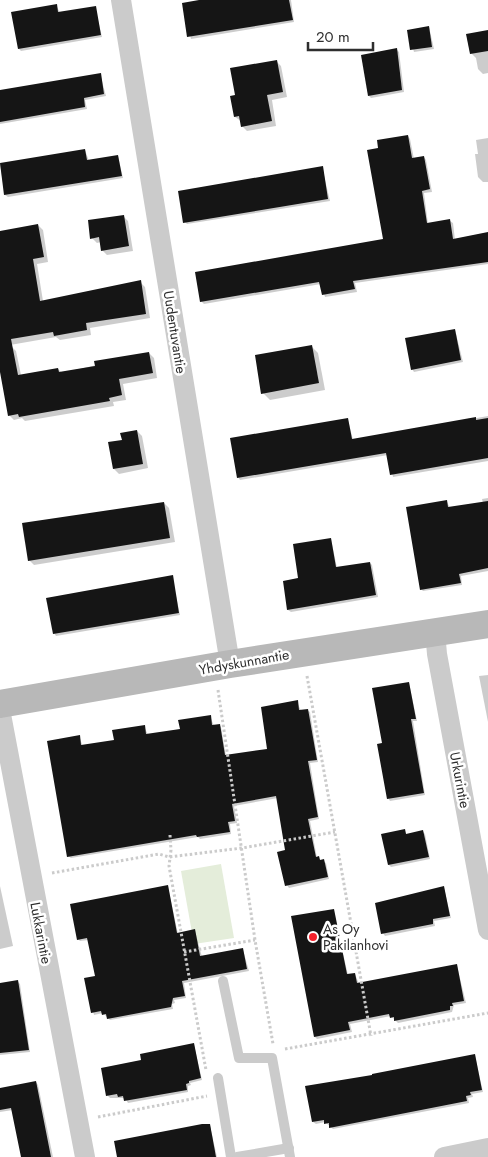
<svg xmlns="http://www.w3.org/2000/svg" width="488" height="1157" viewBox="0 0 488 1157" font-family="Jost,sans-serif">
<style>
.green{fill:#e4edda}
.shadow{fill:#0003}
.building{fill:#151515}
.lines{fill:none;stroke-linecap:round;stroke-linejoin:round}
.path{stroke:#cbcbcb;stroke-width:3;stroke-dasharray:2.5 2.5;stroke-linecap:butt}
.lane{stroke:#cbcbcb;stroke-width:10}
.street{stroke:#cbcbcb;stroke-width:20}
.secondary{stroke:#b8b8b8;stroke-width:28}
.poi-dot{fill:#f5202b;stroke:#fff;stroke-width:2}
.labels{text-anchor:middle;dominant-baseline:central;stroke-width:5;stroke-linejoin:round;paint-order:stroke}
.street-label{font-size:14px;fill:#2e2e2e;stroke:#fff}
.poi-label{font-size:14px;fill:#2e2e2e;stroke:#fff;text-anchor:start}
</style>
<rect width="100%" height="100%" fill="#fff"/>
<path class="green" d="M221,864l13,74 -40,6 -13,-73z"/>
<g class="shadow">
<path d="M207,0h84l3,22 -103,17 -8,-35z"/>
<path d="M56,5l4,8 35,-6 7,30 -81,14 -2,-2z"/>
<path d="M429,27l5,22 -20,3 -6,-21z"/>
<path d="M488,31v42l-5,1 -5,-5 -2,-11 -5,-5z"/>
<path d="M397,50l2,2 5,40 -33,6 -2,-2z"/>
<path d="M276,61l5,5 6,31 -15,3 4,26 -29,5 -5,-5 -1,-5 -6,-4 1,-21z"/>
<path d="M100,74l6,22 -21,4 2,9 -87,15v-32z"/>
<path d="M408,136l2,3 4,20 10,-2 2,3 6,32 -8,1 4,31 22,-3 3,2 2,17 33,-6v30l-133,19 2,9 -32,5 -4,-13 -117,20 -3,-3 183,-61 -4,-91z"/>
<path d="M488,138v44h-5l-5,-5 -3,-23h3l-2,-14z"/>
<path d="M85,150l4,11 29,-5 5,22 -115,19 -3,-2 -5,-31z"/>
<path d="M322,167l8,34 -143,23 -2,-2z"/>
<path d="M123,216l5,5 5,30 -26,4 -5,-5 -1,-8 -4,1 -5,-5z"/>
<path d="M38,225l5,5 5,32 -11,2 6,37 97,-19 5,5 5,31 -60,10 1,7 -31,5 -4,-3 -46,8 6,6 5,24 37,-6 4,4 87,-20 5,5 3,20 -34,6 3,16 -13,2 1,4 -89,15 -3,-3 -8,2 -5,-5 -9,-50v-133z"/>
<path d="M455,330l8,32 -49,10 -2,-3z"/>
<path d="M311,346l7,7 7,37 -55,10 -7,-7z"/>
<path d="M488,416v45l-95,16 -5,-22 -148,25 -2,-3 110,-57 5,20z"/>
<path d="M137,431l5,5 6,32 -29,6 -5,-5 9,-28z"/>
<path d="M488,498v73l-27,5 1,9 -39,6 -2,-2 26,-87 3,6 33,-5 -1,-4z"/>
<path d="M164,503l5,5 6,34 -141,23 -5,-5z"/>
<path d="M331,539l6,29 33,-5 2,2 6,32 -87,15 -3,-2 12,-31z"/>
<path d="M172,577l8,38 -124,21 -2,-3z"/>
<path d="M488,675v47l-9,-46z"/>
<path d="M409,683l8,38h-4l12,74 -35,6 -2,-3 -5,-54z"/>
<path d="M297,702l4,9 6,-1 3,2 8,50 -8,1 9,56 -9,2 7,37 9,5 3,16 -40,9 -2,-3v-34l-9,-53 -44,8 3,17 -7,1 1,10 -31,5 -2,-2 -127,21 -3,-2 11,-120 4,11 32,-6 29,-15 4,9 33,-5 29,-14 4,10 5,-1 2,2 5,29 42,-6z"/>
<path d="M404,830l3,5 16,-3 2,2 5,25 -39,8 -2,-2z"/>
<path d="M0,886l13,60 -13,3z"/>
<path d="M168,887l10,47 17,-3 7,26 41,-7 6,21 -65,12 2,15 -12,2 1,3 -3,1 1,5 -63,11 -7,-7 -9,2 -9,-36 12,-2 -8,-37 -9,1 -2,-2z"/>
<path d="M444,888l7,30 -17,3 1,5 -50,10 -2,-3z"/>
<path d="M333,910l15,65 7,-1 4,10 98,-18 9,37 -12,2 -2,7 -54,11 -7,-7 -41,8 2,8 -35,7 -2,-2z"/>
<path d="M18,982l2,2 10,68 -30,3v-70z"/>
<path d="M194,1045l8,35 -12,3 1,2 -3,1v6l-60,11 -3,-5h-15l-2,-2 -6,-27 40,-8z"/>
<path d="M475,1056l8,36 -11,2 1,3 -5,1 1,5 -136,26 -8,-7 -9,2 -3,-2 61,-46z"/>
<path d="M36,1082l2,3 15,72h-31l-9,-47 -13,2v-22z"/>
<path d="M210,1126l7,31h-98z"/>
</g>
<g class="building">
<path d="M199,0h90l4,20 -106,17 -5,-34z"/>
<path d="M57,4l1,8 38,-6 5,29 -83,14 -7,-37z"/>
<path d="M429,26l3,21 -22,3 -3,-20z"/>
<path d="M488,30v21l-18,3 -4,-20z"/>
<path d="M397,48l5,42 -34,6 -7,-41z"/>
<path d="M277,60l6,32 -16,3 5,26 -31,6 -2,-11 -5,1 -4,-21 5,-1 -5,-27z"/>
<path d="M101,73l3,21 -20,4 1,9 -85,15v-32z"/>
<path d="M408,135l4,23 12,-2 6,33 -8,2 5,32 23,-4 3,20 35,-7v30l-135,19 2,8 -33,6 -3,-13 -119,20 -5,-30 188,-33 -16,-89 11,-2 -1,-8z"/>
<path d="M85,149l2,11 31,-5 4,21 -118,19 -4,-32z"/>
<path d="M323,166l5,33 -145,24 -5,-32z"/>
<path d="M124,215l5,31 -28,5 -2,-14 -9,2 -2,-19z"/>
<path d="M38,224l6,33 -11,2 7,42 101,-21 5,34 -60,9 1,7 -33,6 -1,-4 -42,7 7,36 40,-7 1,4 36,-6 -1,-5 55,-9 4,21 -34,6 3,16 -13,3 1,3 -91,16 -1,-3 -10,2 -8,-44v-141z"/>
<path d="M455,329l6,31 -50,10 -6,-32z"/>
<path d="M312,345l7,38 -58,11 -6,-39z"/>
<path d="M476,417v3l12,-2v40l-98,17 -4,-22 -149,25 -7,-40 118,-20 4,21z"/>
<path d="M137,430l6,34 -30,5 -5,-27 14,-2 -2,-7z"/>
<path d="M447,500l1,7 40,-6v67l-29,6 2,9 -41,7 -14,-83z"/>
<path d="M164,502l6,36 -142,23 -6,-38z"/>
<path d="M331,538l5,29 34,-5 6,33 -89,15 -4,-29 15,-3 -5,-34z"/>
<path d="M173,575l6,38 -126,21 -7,-36z"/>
<path d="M409,682l7,37h-5l13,74 -37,6 -10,-55 5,-1 -10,-55z"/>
<path d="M298,700l1,10 9,-1 9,51 -9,1 10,56 -10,2 8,38 3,-1 1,4 4,-1 4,18 -43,9 -8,-34 8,-2 -9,-54 -44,8 3,17 -7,1 2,10 -33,5 -1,-2 -129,22 -20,-116 33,-6 1,10 33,-5 -2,-10 33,-5 1,9 34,-5 -2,-9 33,-5 1,10 8,-1 5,31 42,-6 -6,-42z"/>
<path d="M405,829l1,5 17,-4 6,27 -41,8 -7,-31z"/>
<path d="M168,885l9,48 18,-4 5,27 43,-8 4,21 -65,12 3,15 -12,2 -2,9 -64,12 -1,-5 -4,1 -1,-4 -10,2 -7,-35 11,-2 -8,-38 -10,2 -7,-36z"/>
<path d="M444,886l6,30 -17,3v5l-52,10 -6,-31z"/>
<path d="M334,909l13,65 8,-1 2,10 100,-19 7,37 -12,2 1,3h-3v4l-56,11v-4l-4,1 -1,-4 -41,8 2,8 -36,7 -23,-121z"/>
<path d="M18,980l11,70 -29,3v-70z"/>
<path d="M194,1043l7,35 -12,3v2l-3,1 1,6 -63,11 -1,-5 -5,1 -1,-3 -11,2 -5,-28 40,-8 -1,-6z"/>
<path d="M475,1054l7,36 -12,2 1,3 -5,1 1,5 -138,27v-5l-5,1v-4l-12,2 -7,-36 67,-11v-1z"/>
<path d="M36,1081l15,76h-30l-10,-49 -11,2v-22z"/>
<path d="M202,1124h8l6,33h-99l-3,-16z"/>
</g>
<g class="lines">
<g class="path">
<path d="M307,676l64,360"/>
<path d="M218,690l37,250 18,104"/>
<path d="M170,835l1,15 -2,16 37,204"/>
<path d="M52,873l107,-19 10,3 73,-9 93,-16"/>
<path d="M184,952l71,-12"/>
<path d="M285,1049l203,-36"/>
<path d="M98,1117l109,-21"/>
</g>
<g class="lane">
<path d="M223,981l16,77h33l18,99"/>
<path d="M218,1078l13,79"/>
<path d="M237,1157l52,-9"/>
</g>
<g class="street">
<path d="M121,0l109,664"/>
<path d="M435,631l2,23 51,276"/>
<path d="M0,709l85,448"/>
<path d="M444,1157l44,-9"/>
</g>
<path class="secondary" d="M0,704l230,-40 258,-40"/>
</g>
<circle class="poi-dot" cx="313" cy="937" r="5"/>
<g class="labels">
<g class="street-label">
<text transform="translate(175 332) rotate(81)">Uudentuvantie</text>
<text transform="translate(244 662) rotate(-10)">Yhdyskunnantie</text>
<text transform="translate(460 780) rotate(79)">Urkurintie</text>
<text transform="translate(41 933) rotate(79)">Lukkarintie</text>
</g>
<g class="poi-label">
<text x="323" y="929">As Oy<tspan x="323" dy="16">Pakilanhovi</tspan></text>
</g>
</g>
<path d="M308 42v8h65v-8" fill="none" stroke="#2e2e2e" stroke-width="2.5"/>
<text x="316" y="42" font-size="15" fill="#2e2e2e" stroke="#ffffff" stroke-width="4" paint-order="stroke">20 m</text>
</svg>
